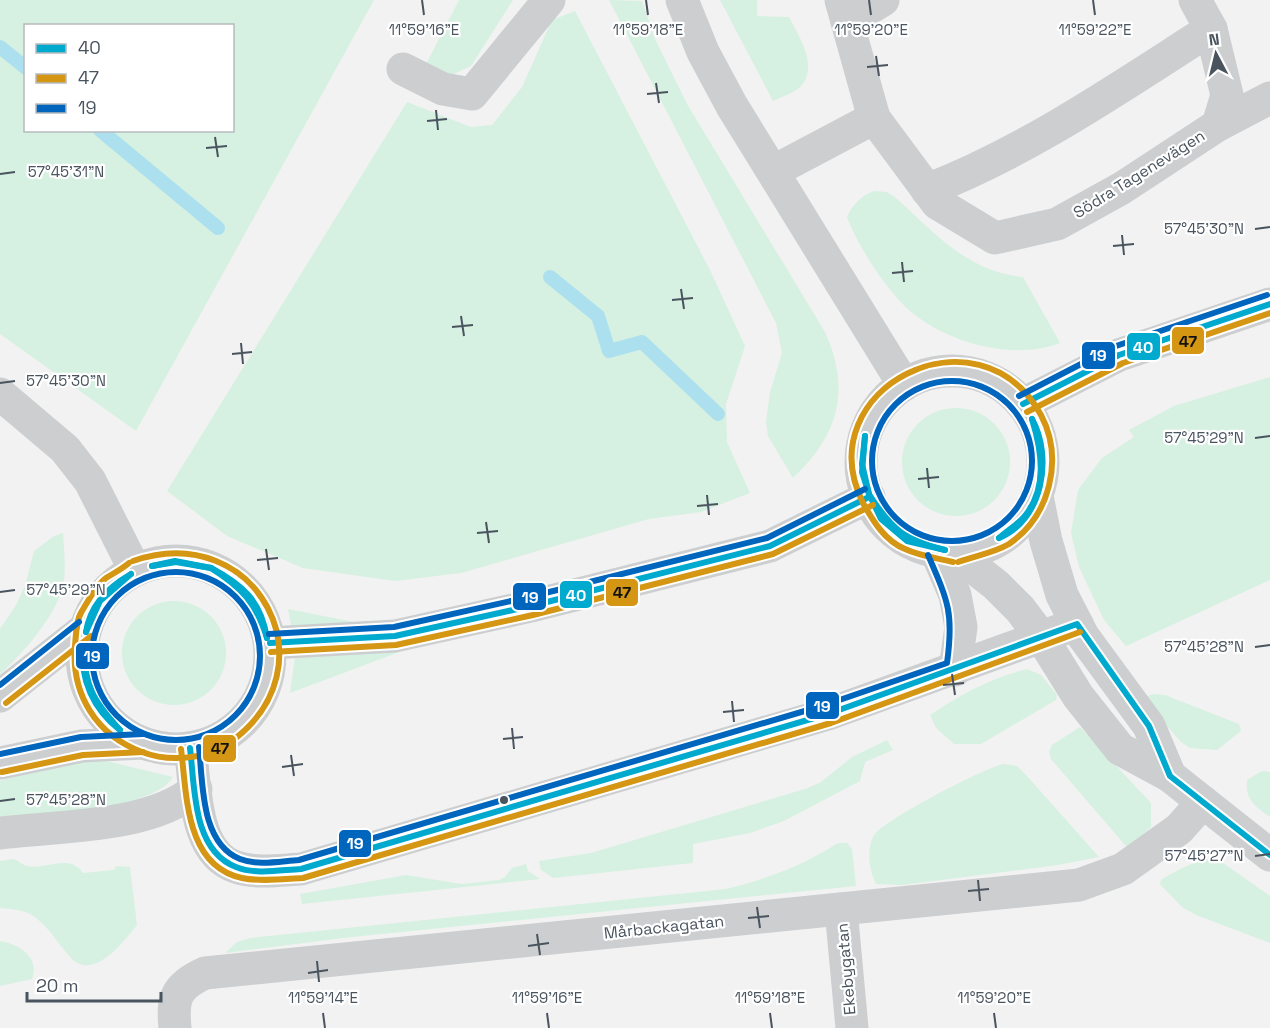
<svg xmlns="http://www.w3.org/2000/svg" width="1270" height="1028" viewBox="0 0 1270 1028" font-family="'Space Grotesk',sans-serif">
<style>
.green{fill:#d6f1e1;fill-rule:evenodd}
.lines{fill:none;stroke-linecap:round;stroke-linejoin:round}
.stream{stroke:#ace0ee;stroke-width:14}
.minor{stroke:#ccced0;stroke-width:33}
.bus-1-casing{stroke:#fff;stroke-width:10}
.bus-2-casing{stroke:#fff;stroke-width:10}
.bus-3-casing{stroke:#fff;stroke-width:10}
.bus-1{stroke:#00a9ce;stroke-width:6}
.bus-2{stroke:#d49613;stroke-width:6}
.bus-3{stroke:#0065bd;stroke-width:6}
.ticks{fill:none;stroke:#49545f;stroke-width:2}
.bus-dot{fill:#49545f;stroke:#fff;stroke-width:2}
.labels{text-anchor:middle;dominant-baseline:central;stroke-width:4.5;stroke-linejoin:round;paint-order:stroke}
.street-label{font-size:16px;fill:#49545f;stroke:#fff}
.ticks-label{font-size:15px;text-anchor:middle;fill:#49545f;stroke:#fff;stroke-width:4.5;stroke-linejoin:round;paint-order:stroke}
.line-badge{stroke:#fff;stroke-width:2}
.badge-label{font-size:16px;text-anchor:middle;font-weight:bold;fill:#fff}
.pale-badge-label{font-size:16px;text-anchor:middle;font-weight:bold;fill:#111}
</style>
<rect width="100%" height="100%" fill="#f2f2f2"/>
<g class="green">
<path d="M0,0h374l-238,431 -136,-97zM26,26h206v104h-206z"/>
<path d="M459,0h54l-42,66 -24,11 -24,-7z"/>
<path d="M609,0l33,1 13,38 32,65 138,228c26,58 14,103 -32,146l-25,-42 -2,-14 4,-30 12,-39 -6,-30z"/>
<path d="M720,0h37v16l32,1c10,19 29,48 13,68 -5,7 -21,12 -29,16z"/>
<path d="M575,11l136,261 34,74 -19,58 1,38 23,51 -49,19 -52,7 -188,54 -66,8 -92,-13 -76,-32 -60,-45 240,-389 64,25 21,-2 30,-38 30,-67z"/>
<path d="M874,191l13,1 9,6c40,36 72,74 127,79l37,66c-48,18 -112,0 -150,-32 -23,-20 -53,-66 -63,-94 6,-13 14,-21 27,-26z"/>
<path d="M1270,377v203l-144,66 -22,-26 -25,-53 -8,-34 7,-43 24,-32 32,-21 -5,-7 45,-24z"/>
<circle cx="956" cy="462" r="54"/>
<path d="M63,533c1,16 3,32 1,48 -4,30 -41,73 -64,93v-45l16,-24 9,-19 9,-35 20,-15z"/>
<circle cx="174" cy="653" r="52"/>
<path d="M288,609l71,14 99,7 -168,63 6,-43z"/>
<path d="M1027,669l14,6 16,20 -1,5 -75,44h-27l-18,-16 -6,-13c31,-21 61,-37 97,-46z"/>
<path d="M1153,694l12,1 74,29 2,7 -24,19 -27,-2 -9,-6 -35,-40 2,-6z"/>
<path d="M1080,727l71,76v24l-21,20 -5,-2 -74,-86 -2,-8 3,-6z"/>
<path d="M887,740l6,10 -28,12 -5,19 -76,40 -34,12 -57,11v19l-140,15 -12,-8 -2,-9 52,-8 217,-65 13,-6 31,-25z"/>
<path d="M88,760l23,2 62,15c-21,34 -134,38 -173,41v-37l36,-13z"/>
<path d="M1004,764l13,2 10,10 72,81 -41,8 -156,20 -26,-1c-7,-14 -10,-35 -2,-49 8,-14 113,-69 130,-71z"/>
<path d="M1262,771l8,1v45c-15,-11 -25,-17 -23,-37z"/>
<path d="M838,843h9l5,6 4,37 -504,51 -127,16 12,-11 13,-4 476,-49c41,-10 76,-23 112,-46z"/>
<path d="M1216,858l54,38v47l-74,-28 -14,-8 -22,-23 1,-4c19,-12 33,-19 55,-22z"/>
<path d="M14,859c4,2 9,6 13,7 20,4 42,-13 56,7l31,-3 2,-4 14,1 7,58c-13,16 -44,58 -67,32 -12,-13 -22,-32 -38,-42 -9,-5 -21,-6 -32,-7v-47z"/>
<path d="M526,864l2,7 12,8 -238,25 -2,-10 106,-19 55,9 38,-4 6,-3 7,-9z"/>
<path d="M0,941c18,3 40,15 32,38l-32,7z"/>
</g>
<g class="lines">
<g class="stream">
<path d="M0,47l26,21"/>
<path d="M100,130l118,98"/>
<path d="M550,277l48,39 11,35 33,-9 76,72"/>
</g>
<g class="minor">
<path d="M682,0l21,52 29,54 172,279"/>
<path d="M841,0l33,118 63,85 58,35 62,-14 65,-36 96,-63 52,-27"/>
<path d="M1195,0l16,29 16,66 -9,30"/>
<path d="M847,22l36,-22"/>
<path d="M403,69l40,20 29,5 77,-94"/>
<path d="M774,171l100,-53"/>
<path d="M927,190c101,-39 193,-103 284,-161"/>
<circle cx="952" cy="462" r="91"/>
<path d="M0,394l65,55 25,32 45,89"/>
<path d="M1023,404l96,-49 151,-51"/>
<path d="M1037,496l9,45 16,54 21,41 66,90 21,50"/>
<path d="M936,551l19,44 6,32 -6,43"/>
<path d="M955,553l41,32 24,24 22,29 36,58 42,53 50,27 100,79"/>
<circle cx="176" cy="655" r="94"/>
<path d="M270,643l125,-7 136,-30 239,-60 99,-49"/>
<path d="M0,696l85,-67"/>
<path d="M190,748c6,38 3,105 46,119 20,7 45,3 65,2l527,-155 249,-90"/>
<path d="M0,763l82,-17 61,-3"/>
<path d="M0,833c59,-7 151,-5 196,-44"/>
<path d="M841,909l11,119"/>
<path d="M175,1028c-3,-30 1,-42 30,-55l874,-88 44,-16 56,-40 24,-27"/>
</g>
<defs>
<g id="bus-1">
<path d="M1023,404l96,-49 151,-51"/>
<path d="M865,436l-3,28 7,30"/>
<path d="M865,436l-3,36 7,22"/>
<path d="M870,496c23,35 35,44 75,54"/>
<path d="M870,496l11,23 26,22 38,9"/>
<path d="M999,538c8,-7 18,-13 25,-21 24,-28 18,-66 8,-98"/>
<path d="M999,538c44,-18 54,-81 33,-119"/>
<path d="M152,566l23,-5 36,7"/>
<path d="M152,566l24,-4 35,6"/>
<path d="M211,568c32,17 50,33 56,70"/>
<path d="M211,568c31,20 45,34 56,70"/>
<path d="M86,632c4,-27 22,-45 45,-58"/>
<path d="M86,632l14,-31 31,-27"/>
<path d="M270,643l125,-7 136,-30 239,-60 99,-49"/>
<path d="M84,647c0,39 10,55 36,83"/>
<path d="M84,647c-5,32 10,63 36,83"/>
<path d="M190,748c5,39 2,102 46,119 20,8 44,3 65,2l527,-155 249,-90 72,102 21,50 100,79"/>
</g>
<g id="bus-2">
<path d="M1027,412l96,-49 147,-50"/>
<path d="M953,562c-16,-4 -33,-6 -48,-13 -20,-8 -32,-28 -42,-46 -57,-115 116,-201 178,-88 23,44 9,101 -32,129 -15,9 -35,12 -51,18"/>
<path d="M129,563c-7,6 -15,10 -23,15 -9,6 -18,23 -24,33 -6,9 -6,24 -7,35 -4,48 21,89 67,106 26,10 63,8 87,-9 107,-75 28,-225 -96,-182"/>
<path d="M271,652l125,-7 137,-30 240,-61 100,-49"/>
<path d="M6,703l85,-67"/>
<path d="M181,749c6,46 4,117 61,129 20,4 41,1 61,0l528,-155 249,-91"/>
<path d="M2,772l81,-17 60,-3"/>
</g>
<g id="bus-3">
<circle cx="952" cy="461" r="80"/>
<path d="M1019,396l97,-50 151,-51"/>
<circle cx="176" cy="656" r="84"/>
<path d="M269,634l125,-7 135,-30 238,-59 98,-49"/>
<path d="M0,685l79,-63"/>
<path d="M199,747c4,35 1,96 41,112 18,7 41,2 59,1l526,-155 122,-42c7,-50 1,-62 -19,-108"/>
<path d="M0,754l81,-17 62,-3"/>
</g>
</defs>
<use href="#bus-1" class="bus-1-casing"/>
<use href="#bus-2" class="bus-2-casing"/>
<use href="#bus-3" class="bus-3-casing"/>
<use href="#bus-1" class="bus-1"/>
<use href="#bus-2" class="bus-2"/>
<use href="#bus-3" class="bus-3"/>
</g>
<path class="ticks" d="M422,0l2,15M646,0l2,15M869,0l2,15M1093,0l2,15M876,56l3,20M867,67l21,-2M656,83l3,20M647,94l21,-2M436,110l2,20M427,121l20,-2M215,137l3,20M206,148l21,-2M0,174l15,-2M1255,229l15,-2M1122,235l2,20M1113,246l21,-2M902,262l2,20M892,273l21,-2M681,289l3,20M672,300l21,-2M461,316l3,20M452,327l21,-2M241,343l2,21M232,354l20,-2M0,383l15,-2M1255,438l15,-2M927,468l2,20M918,479l21,-2M707,495l2,20M697,506l21,-2M486,522l3,21M477,533l21,-2M266,549l3,21M257,560l21,-2M0,592l15,-2M1255,647l15,-2M952,674l3,21M943,685l21,-2M732,701l2,21M723,712l21,-2M512,728l2,21M503,739l20,-2M291,755l3,21M282,767l21,-3M0,801l15,-2M1255,856l15,-2M978,880l2,21M968,891l21,-2M757,907l3,21M748,918l21,-2M537,934l3,21M528,946l21,-3M317,961l2,21M308,973l20,-3M323,1013l2,15M547,1013l2,15M770,1013l2,15M994,1013l2,15"/>
<circle class="bus-dot" cx="504" cy="800" r="5"/>
<g class="labels">
<g class="street-label">
<text transform="translate(1139 174) rotate(-32)">Södra Tagenevägen</text>
<text transform="translate(664 927) rotate(-6)">Mårbackagatan</text>
<text transform="translate(846 969) rotate(-95)">Ekebygatan</text>
</g>
</g>
<g class="ticks-label">
<text x="424" y="35">11°59'16"E</text>
<text x="648" y="35">11°59'18"E</text>
<text x="871" y="35">11°59'20"E</text>
<text x="1095" y="35">11°59'22"E</text>
<text x="66" y="177">57°45'31"N</text>
<text x="1204" y="234">57°45'30"N</text>
<text x="66" y="386">57°45'30"N</text>
<text x="1204" y="443">57°45'29"N</text>
<text x="66" y="595">57°45'29"N</text>
<text x="1204" y="652">57°45'28"N</text>
<text x="66" y="805">57°45'28"N</text>
<text x="1204" y="861">57°45'27"N</text>
<text x="323" y="1003">11°59'14"E</text>
<text x="547" y="1003">11°59'16"E</text>
<text x="770" y="1003">11°59'18"E</text>
<text x="994" y="1003">11°59'20"E</text>
</g>
<g class="line-badge">
<rect x="1171" y="326" width="34" height="29" rx="6" fill="#d49613"/>
<rect x="1126" y="332" width="35" height="29" rx="6" fill="#00a9ce"/>
<rect x="1081" y="341" width="35" height="29" rx="6" fill="#0065bd"/>
<rect x="605" y="578" width="34" height="29" rx="6" fill="#d49613"/>
<rect x="559" y="580" width="34" height="29" rx="6" fill="#00a9ce"/>
<rect x="512" y="582" width="35" height="29" rx="6" fill="#0065bd"/>
<rect x="75" y="642" width="35" height="28" rx="6" fill="#0065bd"/>
<rect x="805" y="691" width="35" height="29" rx="6" fill="#0065bd"/>
<rect x="202" y="734" width="35" height="29" rx="6" fill="#d49613"/>
<rect x="338" y="829" width="34" height="29" rx="6" fill="#0065bd"/>
</g>
<g class="badge-label">
<text x="1143" y="353">40</text>
<text x="1098" y="361">19</text>
<text x="576" y="601">40</text>
<text x="530" y="603">19</text>
<text x="92" y="662">19</text>
<text x="822" y="712">19</text>
<text x="355" y="849">19</text>
</g>
<g class="pale-badge-label">
<text x="1188" y="347">47</text>
<text x="622" y="598">47</text>
<text x="220" y="754">47</text>
</g>
<rect x="24" y="24" width="210" height="108" fill="#ffffff" stroke="#b6bbbf" stroke-width="1.5"/>
<rect x="36" y="44" width="30" height="9" fill="#00a9ce" stroke="#b6bbbf" stroke-width="1.5"/>
<text x="78" y="54" font-size="18" fill="#49545f">40</text>
<rect x="36" y="74" width="30" height="9" fill="#d49613" stroke="#b6bbbf" stroke-width="1.5"/>
<text x="78" y="84" font-size="18" fill="#49545f">47</text>
<rect x="36" y="104" width="30" height="9" fill="#0065bd" stroke="#b6bbbf" stroke-width="1.5"/>
<text x="78" y="114" font-size="18" fill="#49545f">19</text>
<g transform="translate(1216 54) rotate(353)" stroke="#ffffff" stroke-width="4.5" paint-order="stroke">
<path d="M0-4.5L10 22L0 15L-10 22Z" fill="#49545f"/>
<text y="-9" font-size="16" font-weight="bold" text-anchor="middle" fill="#49545f">N</text>
</g>
<path d="M27 992v9h134v-9" fill="none" stroke="#49545f" stroke-width="3"/>
<text x="36" y="992" font-size="18" fill="#49545f" stroke="#ffffff" stroke-width="4.5" paint-order="stroke">20 m</text>
</svg>
